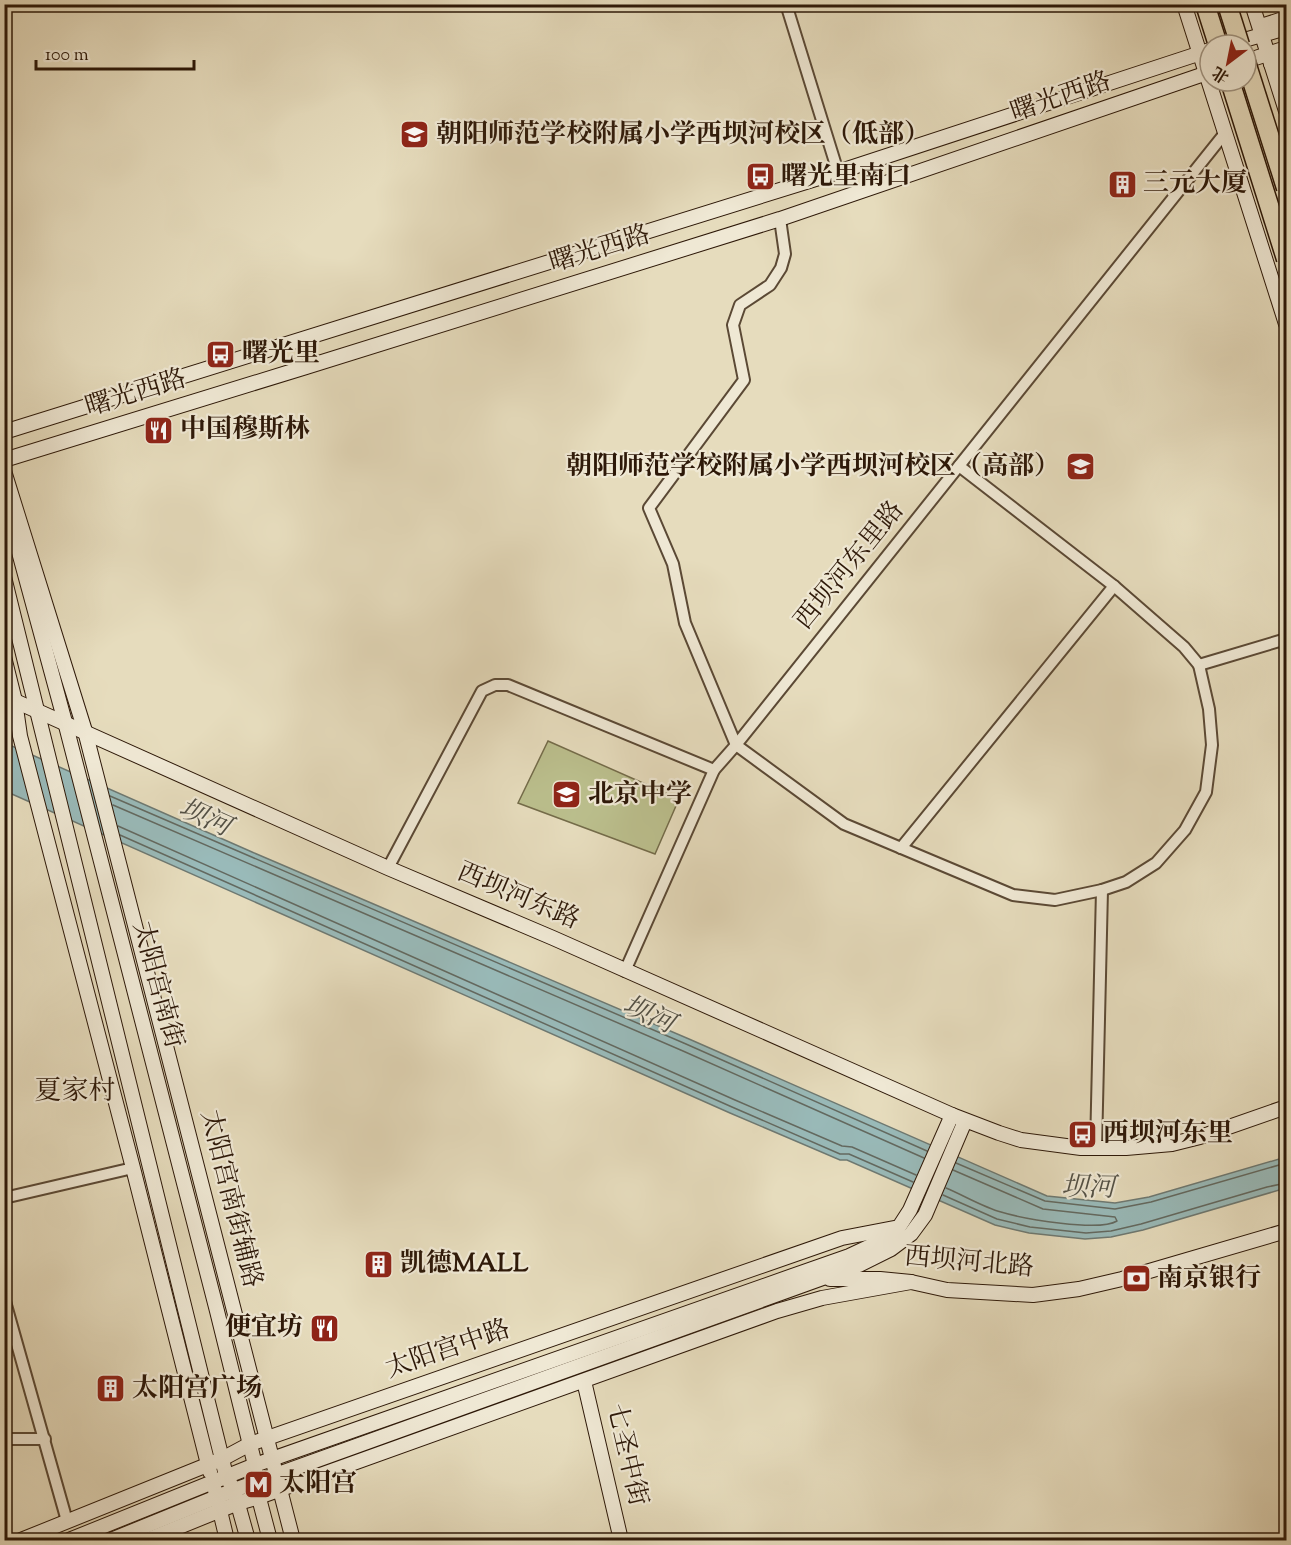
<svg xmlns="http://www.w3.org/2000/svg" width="1291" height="1545" viewBox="0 0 1291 1545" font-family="'Sorts Mill Goudy','Noto Serif SC',serif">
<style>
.green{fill:#bbbf8d;stroke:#746c4a;stroke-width:1.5}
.water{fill:#99bab9;stroke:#6e7972;stroke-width:1.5}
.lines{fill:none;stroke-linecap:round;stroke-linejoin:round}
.shore{stroke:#636960;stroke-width:1.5}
.street-casing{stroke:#5b4935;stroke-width:14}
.secondary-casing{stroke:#2d1808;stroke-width:16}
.highway-casing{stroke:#2d1808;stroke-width:21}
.street{stroke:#efe8d4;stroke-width:10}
.secondary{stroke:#efe8d4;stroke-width:14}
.highway{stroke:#e6dcbd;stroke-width:18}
.highway-bridge-casing{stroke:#2d1808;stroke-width:21;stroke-linecap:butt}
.highway-bridge{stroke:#e6dcbd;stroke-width:18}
.labels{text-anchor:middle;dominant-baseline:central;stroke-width:4.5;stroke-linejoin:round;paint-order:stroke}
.street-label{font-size:26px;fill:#2d1808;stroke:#efe8d4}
.poi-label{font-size:26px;font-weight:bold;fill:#2d1808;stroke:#efe8d4;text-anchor:start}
.water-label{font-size:27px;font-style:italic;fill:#535146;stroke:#efe8d4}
.neighbourhood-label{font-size:27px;fill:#2d1808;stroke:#efe8d4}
</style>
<rect width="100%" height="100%" fill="#e6dcbd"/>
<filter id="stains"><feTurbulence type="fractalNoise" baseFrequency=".00333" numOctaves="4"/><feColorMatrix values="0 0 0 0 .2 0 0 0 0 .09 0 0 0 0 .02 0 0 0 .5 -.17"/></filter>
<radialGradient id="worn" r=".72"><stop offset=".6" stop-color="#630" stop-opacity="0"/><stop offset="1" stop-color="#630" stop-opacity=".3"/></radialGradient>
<path class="green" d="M548,741l131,58 -24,55 -137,-51z"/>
<path class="water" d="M5,743l247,109 437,187 358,157 68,7 34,-6 137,-40v31l-143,42 -32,7 -26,2 -56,-6 -34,-8 -148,-65h-7l-110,-47 -725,-322z"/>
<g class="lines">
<g class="shore">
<path d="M110,796l576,248 241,107"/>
<path d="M113,805l570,246 241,107"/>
<path d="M118,826l617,274 107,46 10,1 64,28"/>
<path d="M120,835l612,272 108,47h9l64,28"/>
<path d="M956,1163l89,38 70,8 36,-7 135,-39"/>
<path d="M946,1188c17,7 39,20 55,24 23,7 98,20 116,9l-2,-4 -72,-8 -90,-39"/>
<path d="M943,1195l54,24 33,8 56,6 25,-2 30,-7 126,-37 19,-4"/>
</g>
<defs>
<g id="street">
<path d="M786,4l52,168"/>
<path d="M780,219l5,35 -4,14 -11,17 -30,20 -7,20 11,55 -95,128 24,56 12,59 51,122 108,79 169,71 42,5 47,-10 24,-8 30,-19 29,-33 21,-38 6,-47 -3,-36 -10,-44 87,-26"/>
<path d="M959,466l155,120 70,61 15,18"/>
<path d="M901,848l213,-262"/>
<path d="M388,868l94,-177 13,-6h13l206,85"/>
<path d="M625,971l89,-201 22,-25 489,-612"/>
<path d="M1096,1148l6,-258"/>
<path d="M4,1198l129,-30"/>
<path d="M4,1298l63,223"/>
<path d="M4,1439h41"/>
</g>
<g id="secondary">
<path d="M1184,4l102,320"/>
<path d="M1252,4l34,107"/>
<path d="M1261,26l25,-8"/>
<path d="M1227,45l59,-17"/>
<path d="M1246,61l40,-13"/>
<path d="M1271,64l15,-5"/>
<path d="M4,432l834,-260 372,-122"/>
<path d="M4,460l302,-93 474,-148 430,-147"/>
<path d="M4,471l81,260 208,809"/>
<path d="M7,508l58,214 152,589 38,154v18l15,57"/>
<path d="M4,577l218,882 4,17 8,14 14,50"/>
<path d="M4,657l11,44 5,35 113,432 77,304"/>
<path d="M15,701l373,167 165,70 399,177 47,18 22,7 60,8h45l46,-4 28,-7 86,-30"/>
<path d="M830,1279h50l31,3 36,8 86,5 46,-6 43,-10 164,-48"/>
<path d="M584,1381l37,159"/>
<path d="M215,1490l12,50"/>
<path d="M21,1540l201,-81 28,-15 592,-206 52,-10"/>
<path d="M69,1540l186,-75 594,-209 32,-15 18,-14 11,-17 42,-95"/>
<path d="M111,1540l123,-50 625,-225 32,-16 20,-15 14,-19 40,-94"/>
<path d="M147,1540l91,-37 21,-6 518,-186 45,-13 89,-16"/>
</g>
<path id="highway" d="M1205,4l13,41"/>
</defs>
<use href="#street" class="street-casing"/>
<use href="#secondary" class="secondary-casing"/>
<use href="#highway" class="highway-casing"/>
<use href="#street" class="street"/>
<use href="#secondary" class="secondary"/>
<use href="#highway" class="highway"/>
<defs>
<g id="highway-bridge">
<path d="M1227,4l13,41"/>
<path d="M1246,62l40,126"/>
<path d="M1230,81l56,178"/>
</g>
</defs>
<use href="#highway-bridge" class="highway-bridge-casing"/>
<use href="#highway-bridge" class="highway-bridge"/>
</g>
<defs>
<symbol id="school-square" viewBox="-11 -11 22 22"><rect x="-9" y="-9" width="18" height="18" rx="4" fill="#8f2418" stroke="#efe8d4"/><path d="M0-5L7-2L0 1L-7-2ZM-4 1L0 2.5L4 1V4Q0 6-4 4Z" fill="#fff"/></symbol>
<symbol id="bus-square" viewBox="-11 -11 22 22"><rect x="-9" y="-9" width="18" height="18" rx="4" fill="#8f2418" stroke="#efe8d4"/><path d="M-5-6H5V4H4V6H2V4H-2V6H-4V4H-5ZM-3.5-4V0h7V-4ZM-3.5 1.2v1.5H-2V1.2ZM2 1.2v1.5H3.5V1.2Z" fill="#fff"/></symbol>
<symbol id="building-square" viewBox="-11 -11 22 22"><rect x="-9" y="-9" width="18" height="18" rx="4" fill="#8f2418" stroke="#efe8d4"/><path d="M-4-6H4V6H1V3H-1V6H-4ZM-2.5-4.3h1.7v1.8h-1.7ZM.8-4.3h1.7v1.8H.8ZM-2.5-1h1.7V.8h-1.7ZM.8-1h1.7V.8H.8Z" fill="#fff"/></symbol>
<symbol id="restaurant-square" viewBox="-11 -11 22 22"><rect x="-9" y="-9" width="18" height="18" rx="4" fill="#8f2418" stroke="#efe8d4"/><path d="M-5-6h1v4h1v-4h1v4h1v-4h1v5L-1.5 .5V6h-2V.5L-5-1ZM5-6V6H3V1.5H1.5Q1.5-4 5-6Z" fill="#fff"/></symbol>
<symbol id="bank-square" viewBox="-11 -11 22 22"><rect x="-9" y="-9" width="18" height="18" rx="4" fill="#8f2418" stroke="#efe8d4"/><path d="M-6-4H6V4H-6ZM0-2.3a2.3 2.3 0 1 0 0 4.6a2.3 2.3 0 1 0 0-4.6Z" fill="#fff"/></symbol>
<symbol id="metro-square" viewBox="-11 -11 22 22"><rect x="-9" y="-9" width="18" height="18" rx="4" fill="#8f2418" stroke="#efe8d4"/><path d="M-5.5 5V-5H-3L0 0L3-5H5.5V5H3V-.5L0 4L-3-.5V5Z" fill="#fff"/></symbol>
</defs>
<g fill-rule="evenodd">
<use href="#school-square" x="398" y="118" width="33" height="33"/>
<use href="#bus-square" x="744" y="160" width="33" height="33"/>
<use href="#building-square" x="1106" y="168" width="33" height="33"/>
<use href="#bus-square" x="204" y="338" width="33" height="33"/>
<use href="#restaurant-square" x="142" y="414" width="33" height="33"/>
<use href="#school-square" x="1064" y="450" width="33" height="33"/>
<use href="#school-square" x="550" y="778" width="33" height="33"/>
<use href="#bus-square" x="1066" y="1118" width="33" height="33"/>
<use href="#building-square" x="362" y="1248" width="33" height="33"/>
<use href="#bank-square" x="1120" y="1262" width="33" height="33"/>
<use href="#restaurant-square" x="308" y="1312" width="33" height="33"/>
<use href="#building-square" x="94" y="1372" width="33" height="33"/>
<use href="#metro-square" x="242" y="1468" width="33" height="33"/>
</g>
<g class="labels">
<g class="street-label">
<text transform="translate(1061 98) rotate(-19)">曙光西路</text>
<text transform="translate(600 250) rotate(-17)">曙光西路</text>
<text transform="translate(136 394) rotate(-17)">曙光西路</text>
<text transform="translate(850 566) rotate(-51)">西坝河东里路</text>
<text transform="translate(518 897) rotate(23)">西坝河东路</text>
<text transform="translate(157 985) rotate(75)">太阳宫南街</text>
<text transform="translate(230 1199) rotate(76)">太阳宫南街辅路</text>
<text transform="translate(969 1263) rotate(5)">西坝河北路</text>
<text transform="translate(448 1350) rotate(-19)">太阳宫中路</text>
<text transform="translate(626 1455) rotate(77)">七圣中街</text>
</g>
<g class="poi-label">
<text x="436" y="135">朝阳师范学校附属小学西坝河校区（低部）</text>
<text x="781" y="177">曙光里南口</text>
<text x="1143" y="184">三元大厦</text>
<text x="242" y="354">曙光里</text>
<text x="180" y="430">中国穆斯林</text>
<text x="1060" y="467" text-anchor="end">朝阳师范学校附属小学西坝河校区（高部）</text>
<text x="588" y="795">北京中学</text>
<text x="1103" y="1134">西坝河东里</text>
<text x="400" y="1264">凯德MALL</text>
<text x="1157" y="1279">南京银行</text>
<text x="303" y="1328" text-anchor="end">便宜坊</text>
<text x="132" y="1389">太阳宫广场</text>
<text x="279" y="1484">太阳宫</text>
</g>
<g class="water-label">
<text transform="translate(204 819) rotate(24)">坝河</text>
<text transform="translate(648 1016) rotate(24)">坝河</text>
<text transform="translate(1088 1189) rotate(1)">坝河</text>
</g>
<g class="neighbourhood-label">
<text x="75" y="1092">夏家村</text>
</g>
</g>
<rect width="1291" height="1545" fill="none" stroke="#e6dcbd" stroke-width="24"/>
<rect x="6" y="6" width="1279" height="1533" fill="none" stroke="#2d1808" stroke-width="3"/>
<rect x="12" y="12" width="1267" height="1521" fill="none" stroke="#2d1808" stroke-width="1.5"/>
<g transform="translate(1228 63) rotate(212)"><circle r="28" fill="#efe8d4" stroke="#a19582" stroke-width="1.5"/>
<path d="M0-4.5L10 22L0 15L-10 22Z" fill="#8f2418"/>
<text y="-9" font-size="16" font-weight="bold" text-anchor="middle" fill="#2d1808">北</text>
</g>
<path d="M36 60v9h158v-9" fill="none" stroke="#2d1808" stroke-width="3"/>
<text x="45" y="60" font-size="18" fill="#2d1808" stroke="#efe8d4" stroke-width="4.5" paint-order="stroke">100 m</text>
<rect width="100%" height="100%" filter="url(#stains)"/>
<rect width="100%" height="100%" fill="url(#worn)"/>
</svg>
